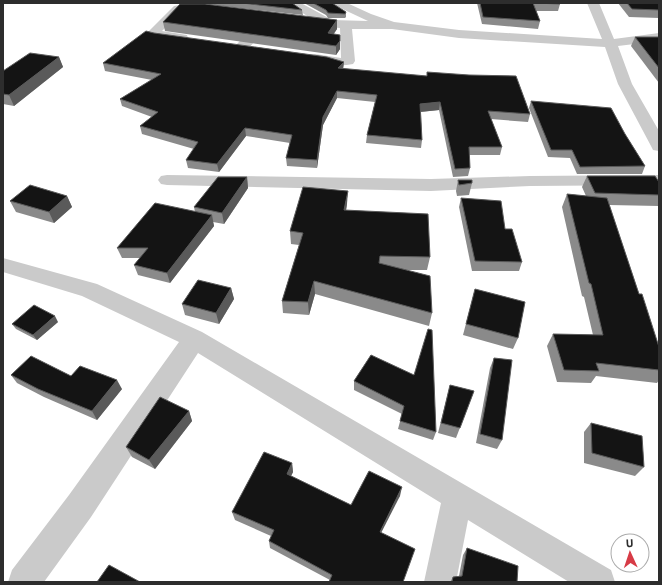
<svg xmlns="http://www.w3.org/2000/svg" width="662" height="585" viewBox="0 0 662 585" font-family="'IBM Plex Sans',sans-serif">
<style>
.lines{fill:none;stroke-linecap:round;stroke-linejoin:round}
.minor{fill:#cacaca;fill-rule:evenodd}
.wall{fill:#8a8a8a}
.shaded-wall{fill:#5a5a5a}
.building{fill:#141414;stroke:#5a5a5a}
</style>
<rect width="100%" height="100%" fill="#fff"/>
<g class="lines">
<g class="minor">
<path d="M287,3h14l31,17 36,1 -34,-16 -2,-2h15l24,11 23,8 65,8 143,9 -15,-36h12l15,36 45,-6v8l-41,5 14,38 27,47v20l-6,-1 -2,-4 -33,-62 -13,-37 -146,-9 -67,-9h-40l3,32 -2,3c-14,3 -29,0 -43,-3l-2,-3 2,-3 5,-1 26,4 -1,-30 -37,-3 -2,-3 2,-3h9z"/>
<path d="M186,4l4,1 2,2 -2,2 -8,2 -20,20 25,4 1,3 -1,3 -5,1 -33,-5 -2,-3 2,-3 25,-25z"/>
<path d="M267,16l4,1 2,3 -2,3 -24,27h-10l-2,-3 2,-3 26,-27z"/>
<path d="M167,175l264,4 99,-3 129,-1v10l-129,1 -99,5 -264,-6 -6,-1 -3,-4 3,-4z"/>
<path d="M3,258l94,26 105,48 409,238 4,12h-46l-101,-62 -12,62h-32l17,-79 -243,-150 -107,164 -47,65h-36l4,-12 57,-75 110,-153 -97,-46 -79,-24z"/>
</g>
</g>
<g class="wall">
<path d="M186,3h106l10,7 1,5 -97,-11z"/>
<path d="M304,3h28l14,9v5l-1,1h-17l-2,-3z"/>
<path d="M477,3h82l1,1 -2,7h-22l4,10 -2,8 -56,-5z"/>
<path d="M618,3h41v15l-30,-1z"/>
<path d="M163,22l174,7 -3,5 6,15 -4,6 -171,-24z"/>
<path d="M154,33l190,29 -1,7 187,45 -2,8 -37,-3 11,28 -2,8h-31l1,13 -2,8 -15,1 -14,-67 -18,2 1,28 -1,8 -55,-5 1,-8 8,-33 -38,-4 -14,27 -6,43 -30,-2 -1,-8 4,-15 -44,-7 -27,36 -31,-4 -2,-8 8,-11 -52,-15 -2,-8 12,-9 -30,-11 -2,-7 32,-19 -47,-9 -2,-8z"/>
<path d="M635,37h24v46l-28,-37z"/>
<path d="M59,57l4,10 -49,39 -11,-2v-33z"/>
<path d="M531,101l94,33 20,32 -3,8h-65l-7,-16 -22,-1 -19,-49z"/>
<path d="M587,176l72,6v24l-50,-1 30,89 20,53v33l-2,3 -61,-7 -5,7 -34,-1 -10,-36 6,-12 40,1 -9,-38 -2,-1 -20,-89 5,-13 19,2 -4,-9z"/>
<path d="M247,177l1,11 -24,36 -11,-2 1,4 -44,57 -32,-8 -4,-10 6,-7h-18l-5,-10 78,-36 -1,-5z"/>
<path d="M458,180l14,3 -3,12 -12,1 -1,-5z"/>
<path d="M67,196l5,11 -18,16 -38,-11 -6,-11z"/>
<path d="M461,198l44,31 17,33 -3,9h-47l-13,-64z"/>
<path d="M347,204l-1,6 84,47 -3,13h-22l27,43 -3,13 -114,-32 -6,21 -26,-2 -1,-12 17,-56 -8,-1 -1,-13z"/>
<path d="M231,288l3,11 -15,25 -34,-9 -3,-11z"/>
<path d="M475,289l43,49 -5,11 -50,-14z"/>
<path d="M58,322l-21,18 -21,-11 -4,-5z"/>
<path d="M371,355l65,77 -3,8 -35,-11 4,-15 -48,-24v-9z"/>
<path d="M494,358l8,82 -5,9 -21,-6 14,-75z"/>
<path d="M11,375l60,1 51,13 -25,31 -53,-23 -27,-14z"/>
<path d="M450,385l24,6 -18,47 -18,-5z"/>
<path d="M189,411l3,10 -37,48 -23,-12 -6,-10z"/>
<path d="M591,423l53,44 -9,9 -51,-13v-31z"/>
<path d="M292,463l1,9 -2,4 60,29 49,-9 -70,84 -60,-32 -1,-7 2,-5 -36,-16 -3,-8z"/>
<path d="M467,548l50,34h-67l3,-5 6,-1 4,-21z"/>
</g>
<g class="shaded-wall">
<path d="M337,20v9l-9,12v-8z"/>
<path d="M340,41v8l-4,6v-9z"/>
<path d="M59,57l4,10 -49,39 -5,-11z"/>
<path d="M344,62l-1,7 -5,-1z"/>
<path d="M337,91v7l-14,27 -6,43v-8l6,-43z"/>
<path d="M440,102l-1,8 -20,2 1,-8z"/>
<path d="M245,128l1,8 -27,36 -2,-8z"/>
<path d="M247,177l1,11 -24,36 -2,-11z"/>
<path d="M348,191l-1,13 -3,19v-13z"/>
<path d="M67,196l5,11 -18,16 -5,-11z"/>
<path d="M212,215l2,11 -44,57 -3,-10z"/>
<path d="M314,281l1,13 -6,21 -1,-13z"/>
<path d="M231,288l3,11 -15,25 -3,-11z"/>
<path d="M55,316l3,6 -21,18 -4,-5z"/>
<path d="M117,380l5,9 -25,31 -5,-9z"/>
<path d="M189,411l3,10 -37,48 -6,-9z"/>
<path d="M292,463l1,9 -5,10 -1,-8z"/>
<path d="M402,487l-2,9 -22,43 2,-7z"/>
</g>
<g class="building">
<path d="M242,3h50l10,7z"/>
<path d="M313,3h19l14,9 -1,2 -17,-1 -2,-3z"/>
<path d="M480,3h79l1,1 -27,-1 7,18 -57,-4z"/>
<path d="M627,3h32v7l-27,-1z"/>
<path d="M180,4h25l132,16 -9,13 12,2v6l-4,5 -173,-24z"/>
<path d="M146,31l8,2 173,24 17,5 -6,6 89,8v-4l42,3 47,1 14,38 -42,-3 14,36h-33l1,21 -15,1 -15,-67 -20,2 2,36 -55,-5 10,-40 -40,-4 -14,26 -6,43 -31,-2 6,-23 -47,-7 -28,36 -31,-4 12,-18 -58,-16 18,-14 -38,-13 41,-25 -58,-11z"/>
<path d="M635,37h24v31z"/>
<path d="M30,53l29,4 -50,38 -6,-1v-23z"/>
<path d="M531,101l80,7 14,26 20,32 -65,1 -8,-17h-21z"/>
<path d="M587,176h68l4,6v13l-64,-2z"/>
<path d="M218,177h29l-25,36 -28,-6z"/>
<path d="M458,180h14v3l-13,2z"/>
<path d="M30,185l37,11 -18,16 -39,-11z"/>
<path d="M303,187l45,4 -4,19 84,4 2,43 -50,-1 -1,7 51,13 2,37 -118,-32 -6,21 -26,-1 21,-68 -13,-2z"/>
<path d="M567,194l40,4 32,96h3l17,53v23l-63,-7 3,8 -35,-1 -11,-36 50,1 -12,-51 -2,-1z"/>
<path d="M461,198l40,3 4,28h7l10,33 -47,-1z"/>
<path d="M155,203l57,12 -45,58 -33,-8 14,-17h-31z"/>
<path d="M198,280l33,8 -15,25 -34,-9z"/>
<path d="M475,289l50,13 -7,36 -52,-14z"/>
<path d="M34,305l21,11 -22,19 -21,-11z"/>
<path d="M428,329l4,1 4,102 -36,-11 4,-15 -50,-25 17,-26 43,20z"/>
<path d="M31,356l40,20 9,-10 37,14 -25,31 -54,-22 -27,-14z"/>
<path d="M494,358l18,2 -10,80 -22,-6z"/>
<path d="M450,385l24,6 -14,37 -19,-5z"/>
<path d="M160,397l29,14 -40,49 -23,-13z"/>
<path d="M591,423l51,13 2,31 -52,-14z"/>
<path d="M264,452l28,11 -5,11 64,31 18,-34 33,16 -22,45 35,17 -12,33h-74l3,-7 -63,-34 5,-11 -42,-18z"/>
<path d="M467,548l51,18 -1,16h-65l1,-5 9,-1z"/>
<path d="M109,565l31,17h-43z"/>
</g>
<rect width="662" height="585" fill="none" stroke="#2d2d2d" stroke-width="8"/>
<g transform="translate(630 553) rotate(357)"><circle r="19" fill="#ffffff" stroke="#ababab"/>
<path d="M0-3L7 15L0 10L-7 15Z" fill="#d73b46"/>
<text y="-6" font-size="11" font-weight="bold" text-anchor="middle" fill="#2d2d2d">U</text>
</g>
</svg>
